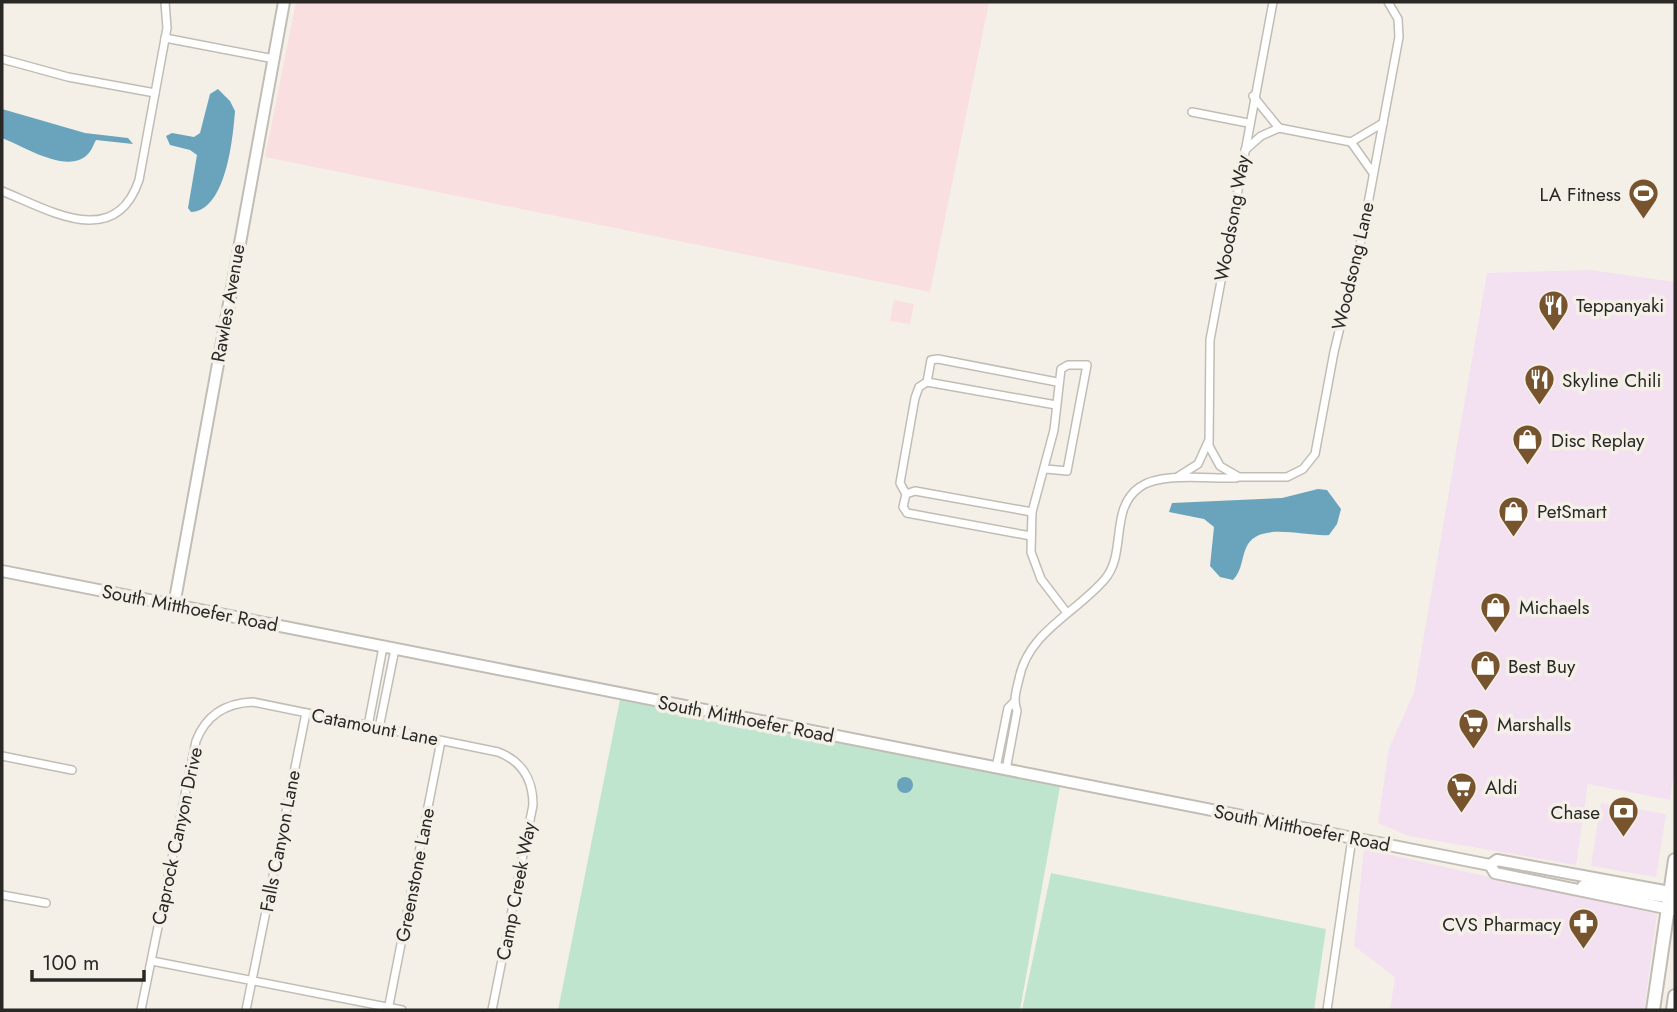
<svg xmlns="http://www.w3.org/2000/svg" width="1677" height="1012" viewBox="0 0 1677 1012" font-family="Jost,sans-serif">
<style>
.commercial{fill:#f3e0f0}
.industrial{fill:#fadfe1}
.green{fill:#c0e5ce}
.water{fill:#69a4bc}
.lines{fill:none;stroke-linecap:round;stroke-linejoin:round}
.street-casing{stroke:#c1bdb5;stroke-width:10}
.secondary-casing{stroke:#c1bdb5;stroke-width:14}
.primary-casing{stroke:#c1bdb5;stroke-width:16}
.street{stroke:#fff;stroke-width:7}
.secondary{stroke:#fff;stroke-width:10}
.primary{stroke:#fff;stroke-width:12}
.labels{text-anchor:middle;dominant-baseline:central;stroke-width:7;stroke-linejoin:round;paint-order:stroke}
.poi-label{font-size:19px;fill:#292825;stroke:#f4f0e8;text-anchor:start}
.street-label{font-size:19px;fill:#292825;stroke:#f4f0e8}
</style>
<rect width="100%" height="100%" fill="#f4f0e8"/>
<g class="commercial">
<path d="M1590,270l85,12v483l-5,35 -82,-16 -12,81 -167,-29 -31,-13 11,-75 25,-55 73,-420z"/>
<path d="M1601,803l65,11 -10,63 -65,-11z"/>
<path d="M1364,849l293,65 -13,96h-254l5,-33 -41,-31z"/>
</g>
<g class="industrial">
<path d="M296,2l693,1 -59,289 -665,-135z"/>
<path d="M894,300l20,4 -4,20 -20,-3z"/>
</g>
<g class="green">
<path d="M621,694l440,87 -41,229h-462z"/>
<path d="M1051,873l275,56 -12,81h-292z"/>
</g>
<g class="water">
<path d="M218,89l12,12 5,10c-2,27 -9,100 -44,101l-3,-4 9,-53 -7,-5 -20,-5 -4,-9 6,-3 22,4 6,-4 10,-39z"/>
<path d="M2,109l83,24 43,5 5,6 -37,-4c-2,3 -3,7 -5,10 -18,29 -67,-4 -89,-12z"/>
<path d="M1318,489l9,1 14,19 -4,15 -8,11c-23,2 -67,-13 -81,9 -7,12 -5,26 -15,36l-13,-3 -10,-11 4,-39 -10,-8 -35,-7 3,-9 110,-5z"/>
<circle cx="905" cy="785" r="8"/>
</g>
<g class="lines">
<defs>
<g id="street">
<path d="M1273,2l-63,338 -1,106 11,20 19,11h48l16,-8 12,-15 19,-102 28,-116 37,-199 -1,-18 -10,-17"/>
<path d="M165,38l109,21"/>
<path d="M2,59l66,18 87,16"/>
<path d="M1253,96l26,32"/>
<path d="M1192,112l56,11"/>
<path d="M1279,128l72,14"/>
<path d="M1351,142l22,31"/>
<path d="M1351,142l32,-19"/>
<path d="M1245,150l16,-14 18,-8"/>
<path d="M2,191c47,19 113,60 137,-11l28,-152 -2,-26"/>
<path d="M927,382l4,-22 7,-1 119,23"/>
<path d="M1046,469l21,2 20,-106h-19l-7,4 -7,61 -22,82 -1,40 10,27 26,34"/>
<path d="M1179,476l19,-12 10,-22"/>
<path d="M906,494l-6,-11 15,-85 4,-11 8,-5 129,23"/>
<path d="M1031,536l-124,-23 -4,-6 3,-13 9,-3 117,21"/>
<path d="M368,726l15,-79"/>
<path d="M379,728l16,-79"/>
<path d="M2,756l70,14"/>
<path d="M996,768l12,-60 6,-6"/>
<path d="M1006,770l11,-59c-4,-11 -1,-20 2,-32 9,-47 56,-65 86,-100 22,-26 4,-71 35,-92 21,-15 70,-8 96,-9"/>
<path d="M2,895l44,8"/>
<path d="M152,961l250,49"/>
<path d="M141,1010l55,-269c10,-26 29,-38 57,-39l245,50c24,9 35,28 35,53l-41,205"/>
<path d="M246,1010l60,-297"/>
<path d="M388,1010l53,-269"/>
<path d="M1327,1010l25,-172"/>
</g>
<g id="secondary">
<path d="M2,571l1488,294 7,-5 178,33"/>
<path d="M174,605l110,-603"/>
<path d="M1490,865l5,8 180,37"/>
<path d="M1583,886l92,12"/>
</g>
<g id="primary">
<path d="M1653,1010l22,-150"/>
<path d="M1673,1010l2,-14"/>
</g>
</defs>
<use href="#street" class="street-casing"/>
<use href="#secondary" class="secondary-casing"/>
<use href="#primary" class="primary-casing"/>
<use href="#street" class="street"/>
<use href="#secondary" class="secondary"/>
<use href="#primary" class="primary"/>
</g>
<defs>
<symbol id="stadium-pin" viewBox="-11 -11 22 30"><path d="M0 17L-7.5 6A9.5 9.5 0 1 1 7.5 6Z" fill="#77542d" stroke="#f4f0e8"/><path d="M0-5a6.5 5 0 1 0 0 10a6.5 5 0 1 0 0-10ZM-3.5-1.8h7v3.6h-7Z" fill="#fff"/></symbol>
<symbol id="restaurant-pin" viewBox="-11 -11 22 30"><path d="M0 17L-7.5 6A9.5 9.5 0 1 1 7.5 6Z" fill="#77542d" stroke="#f4f0e8"/><path d="M-5-6h1v4h1v-4h1v4h1v-4h1v5L-1.5 .5V6h-2V.5L-5-1ZM5-6V6H3V1.5H1.5Q1.5-4 5-6Z" fill="#fff"/></symbol>
<symbol id="shop-pin" viewBox="-11 -11 22 30"><path d="M0 17L-7.5 6A9.5 9.5 0 1 1 7.5 6Z" fill="#77542d" stroke="#f4f0e8"/><path d="M-5-2.5h2.3a2.7 3.5 0 0 1 5.4 0H5L5.5 6h-11ZM-1.5-2.5h3a1.5 2.3 0 0 0-3 0Z" fill="#fff"/></symbol>
<symbol id="supermarket-pin" viewBox="-11 -11 22 30"><path d="M0 17L-7.5 6A9.5 9.5 0 1 1 7.5 6Z" fill="#77542d" stroke="#f4f0e8"/><path d="M-6-5.5h2.5l.6 2H6L4.5 2H-2.5L-4.4-4H-6ZM-1.5 3.2a1.3 1.3 0 1 0 .1 0ZM3 3.2a1.3 1.3 0 1 0 .1 0Z" fill="#fff"/></symbol>
<symbol id="bank-pin" viewBox="-11 -11 22 30"><path d="M0 17L-7.5 6A9.5 9.5 0 1 1 7.5 6Z" fill="#77542d" stroke="#f4f0e8"/><path d="M-6-4H6V4H-6ZM0-2.3a2.3 2.3 0 1 0 0 4.6a2.3 2.3 0 1 0 0-4.6Z" fill="#fff"/></symbol>
<symbol id="pharmacy-pin" viewBox="-11 -11 22 30"><path d="M0 17L-7.5 6A9.5 9.5 0 1 1 7.5 6Z" fill="#77542d" stroke="#f4f0e8"/><path d="M-2-6h4v4h4v4h-4v4h-4v-4h-4v-4h4Z" fill="#fff"/></symbol>
</defs>
<g fill-rule="evenodd">
<use href="#stadium-pin" x="1626" y="176" width="35" height="47"/>
<use href="#restaurant-pin" x="1536" y="288" width="35" height="47"/>
<use href="#restaurant-pin" x="1522" y="362" width="35" height="47"/>
<use href="#shop-pin" x="1510" y="422" width="35" height="47"/>
<use href="#shop-pin" x="1496" y="494" width="35" height="47"/>
<use href="#shop-pin" x="1478" y="590" width="35" height="47"/>
<use href="#shop-pin" x="1468" y="648" width="35" height="47"/>
<use href="#supermarket-pin" x="1456" y="706" width="35" height="47"/>
<use href="#supermarket-pin" x="1444" y="770" width="35" height="47"/>
<use href="#bank-pin" x="1606" y="794" width="35" height="47"/>
<use href="#pharmacy-pin" x="1566" y="906" width="35" height="47"/>
</g>
<g class="labels">
<g class="poi-label">
<text x="1621" y="194" text-anchor="end">LA Fitness</text>
<text x="1576" y="305">Teppanyaki</text>
<text x="1562" y="380">Skyline Chili</text>
<text x="1551" y="440">Disc Replay</text>
<text x="1537" y="511">PetSmart</text>
<text x="1519" y="607">Michaels</text>
<text x="1508" y="666">Best Buy</text>
<text x="1497" y="724">Marshalls</text>
<text x="1485" y="787">Aldi</text>
<text x="1600" y="812" text-anchor="end">Chase</text>
<text x="1561" y="924" text-anchor="end">CVS Pharmacy</text>
</g>
<g class="street-label">
<text transform="translate(1232 218) rotate(-80)">Woodsong Way</text>
<text transform="translate(1353 266) rotate(-77)">Woodsong Lane</text>
<text transform="translate(228 303) rotate(-80)">Rawles Avenue</text>
<text transform="translate(190 608) rotate(11)">South Mitthoefer Road</text>
<text transform="translate(746 719) rotate(11)">South Mitthoefer Road</text>
<text transform="translate(375 727) rotate(11)">Catamount Lane</text>
<text transform="translate(1302 828) rotate(11)">South Mitthoefer Road</text>
<text transform="translate(177 836) rotate(-78)">Caprock Canyon Drive</text>
<text transform="translate(280 841) rotate(-79)">Falls Canyon Lane</text>
<text transform="translate(415 875) rotate(-79)">Greenstone Lane</text>
<text transform="translate(516 891) rotate(-79)">Camp Creek Way</text>
</g>
</g>
<rect width="1677" height="1012" fill="none" stroke="#292825" stroke-width="7"/>
<path d="M32 970v10h112v-10" fill="none" stroke="#292825" stroke-width="3.5"/>
<text x="42" y="970" font-size="21" fill="#292825" stroke="#f4f0e8" stroke-width="5" paint-order="stroke">100 m</text>
</svg>
